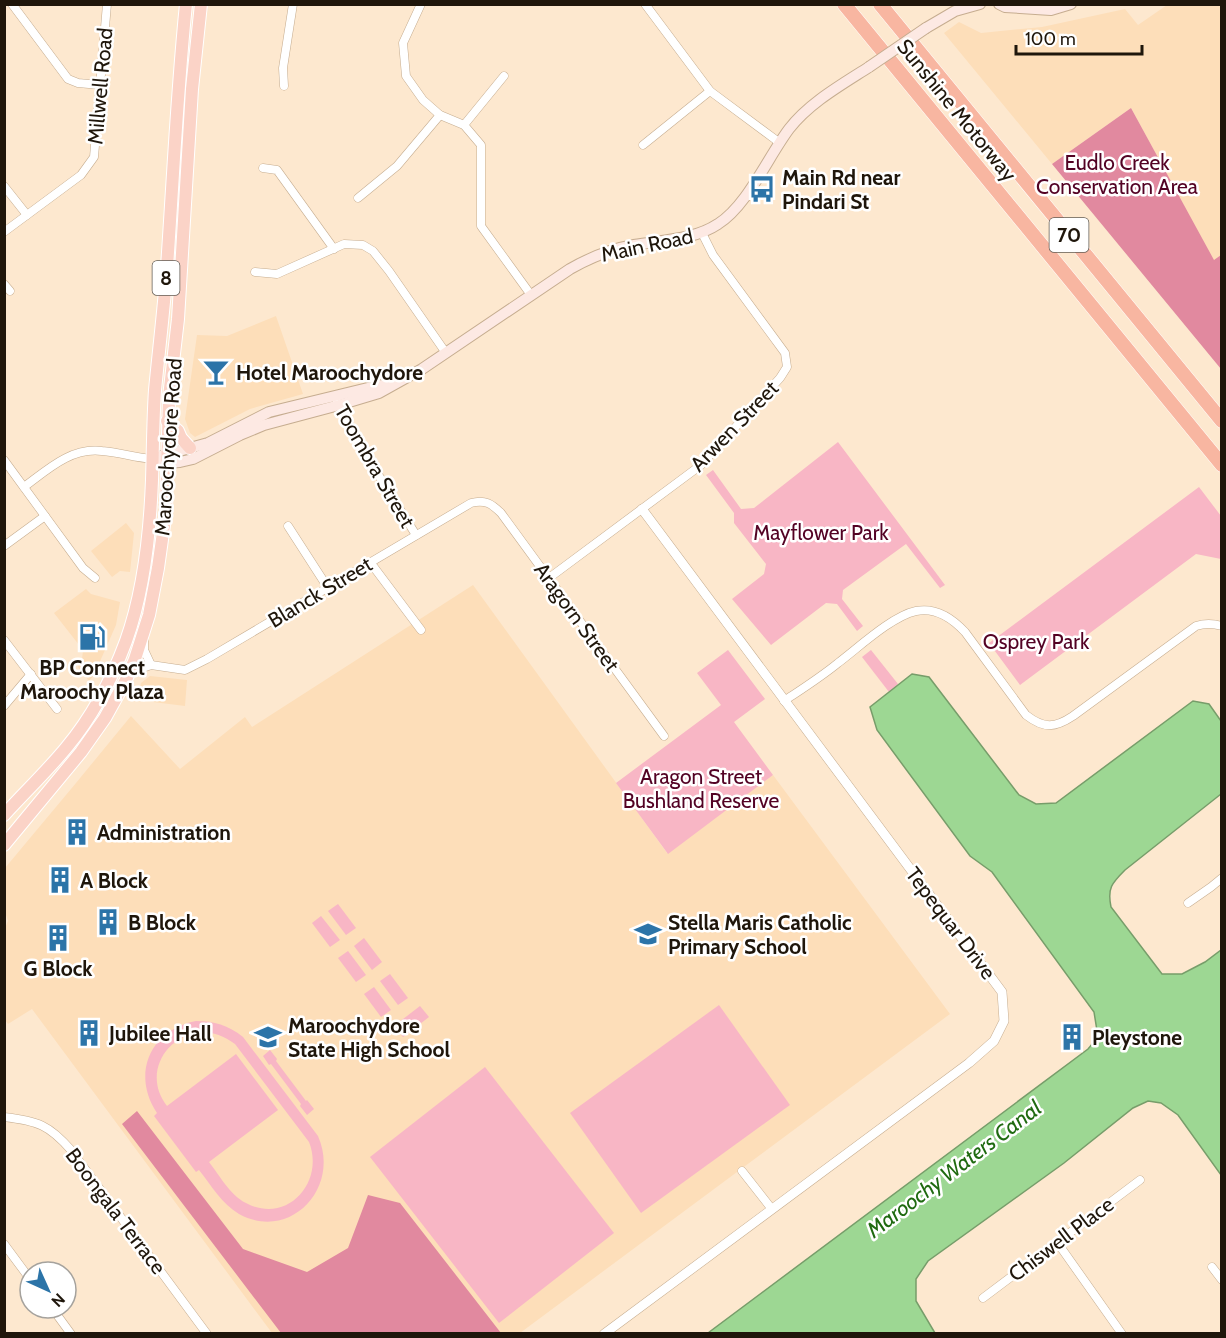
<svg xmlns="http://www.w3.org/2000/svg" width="1226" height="1338" viewBox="0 0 1226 1338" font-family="Cabin,sans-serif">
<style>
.built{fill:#fddeb9}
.green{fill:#f8b6c5;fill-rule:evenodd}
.forest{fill:#e1899f}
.water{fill:#9dd793;stroke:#779d6a;stroke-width:1.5}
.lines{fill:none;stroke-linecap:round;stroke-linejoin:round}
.minor-casing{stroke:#c6ad90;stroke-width:9}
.tertiary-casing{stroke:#c6ad90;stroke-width:10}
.secondary-casing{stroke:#c6ad90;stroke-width:12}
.primary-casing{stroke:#fff;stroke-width:14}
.motorway-casing{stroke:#fff;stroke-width:15}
.minor{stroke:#fff;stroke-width:8}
.tertiary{stroke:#fff;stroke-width:9}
.secondary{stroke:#fde9e3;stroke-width:10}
.primary{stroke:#fbd3c7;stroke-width:12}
.motorway{stroke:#f8b6a1;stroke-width:14}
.secondary-bridge-casing{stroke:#c6ad90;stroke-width:12;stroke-linecap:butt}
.secondary-bridge{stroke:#fde9e3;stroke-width:10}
.labels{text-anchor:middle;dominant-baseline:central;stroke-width:5;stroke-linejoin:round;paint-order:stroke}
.shield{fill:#fff;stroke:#625c54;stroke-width:1.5}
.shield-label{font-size:20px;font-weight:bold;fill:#1f160b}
.street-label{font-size:21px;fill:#1f160b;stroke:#fff}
.park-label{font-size:21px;fill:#530224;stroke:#fff}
.poi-label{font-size:21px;font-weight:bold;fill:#1f160b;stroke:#fff;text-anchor:start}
.water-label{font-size:22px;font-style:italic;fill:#1f6a10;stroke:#fff}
</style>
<rect width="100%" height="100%" fill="#fde8cf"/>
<g class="built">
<path d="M1167,5h54v250l-7,6 -83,-153 -79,56 -108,-131 15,-11 22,11 61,-6 83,-18 13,16z"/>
<path d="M276,316l27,78 -53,15 -55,28 -5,-4 -5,-14 12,-84 30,1z"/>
<path d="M126,523l8,10 -4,39 -10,-1 -8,6 -21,-26z"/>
<path d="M473,585l194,268 106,-78 177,239 -430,319h-248l-240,-324 -24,15 -3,-4 -1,-90 4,-9 -3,-9v-44l71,-85 55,-67 49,53 65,-52 7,10z"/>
<path d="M86,589l5,5 29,8 -4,23 -22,50 -5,6 -11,-14 4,-7 1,-10 -29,-37z"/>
<path d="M150,676l37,4 -2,26 -48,-6 4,-17z"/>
</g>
<g class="green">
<path d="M838,442l107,143 -5,3 -34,-44 -63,46 -1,9 21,27 -6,5 -20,-27 -11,-1 -55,42 -39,-46 32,-25 2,-10 -32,-41v-10l-28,-38 7,-5 28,39 13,-1z"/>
<path d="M1199,487l22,29v43l-25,-5 -176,131 -31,-42z"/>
<path d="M728,650l37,49 -31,23 39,53 -105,79 -52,-71 105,-78 -24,-32z"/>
<path d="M871,650l27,34 -9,8 -27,-35z"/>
<path d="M338,904l18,24 -10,7 -18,-24z"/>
<path d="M321,916l19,24 -10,7 -18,-24z"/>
<path d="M364,938l18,24 -10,8 -18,-24z"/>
<path d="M348,951l18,24 -10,7 -18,-24z"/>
<path d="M390,974l18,24 -10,7 -18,-24z"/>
<path d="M374,987l17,23 -10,7 -17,-23z"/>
<path d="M719,1005l71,100 -149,108 -71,-100z"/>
<path d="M420,1006l9,11 -26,20 -9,-11z"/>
<path d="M196,1021c18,0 32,4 47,16l75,99c23,52 -28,106 -79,78 -17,-10 -28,-29 -40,-44l-3,2 -42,-56 3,-3c-26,-39 -7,-83 39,-92zM200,1032c14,0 24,4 35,12l74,98c16,40 -22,83 -63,61 -16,-8 -26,-27 -37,-41l69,-52 -42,-56 -69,52c-24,-31 -3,-69 33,-74z"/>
<path d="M270,1050l7,9 -1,2 30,40 1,-1 7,9 -7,6 -7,-9 1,-2 -30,-40 -2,1 -6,-9z"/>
<path d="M485,1067l129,166 -115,90 -129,-166z"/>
</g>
<g class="forest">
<path d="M1131,108l83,152 7,-5v114l-169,-205z"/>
<path d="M137,1111l106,138 64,23 41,-24 20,-53 32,8 101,130h-220l-159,-209z"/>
</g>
<path class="water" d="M912,674l17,3 90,118 17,9 20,-1 137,-102 16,3 12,17v73l-96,76c-13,13 -18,18 -14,37l51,67h20l23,-12 16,-12v225l-43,-60 -17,-12 -13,-2 -15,7 -69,55 -136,98 -12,18v22l19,32h-227l380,-284 10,-12 -4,-25 -102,-140 -22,-16 -93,-126 -7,-23z"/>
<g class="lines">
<defs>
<g id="minor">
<path d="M12,4l56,75 10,4 22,2"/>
<path d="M421,4l-18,39 3,33 17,24 17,15 24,10 17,20v81l50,69"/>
<path d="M645,4l65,87 70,52"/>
<path d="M284,86l-1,-18 10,-64"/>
<path d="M464,125l40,-49"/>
<path d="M643,145l67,-54"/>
<path d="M263,168l14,2 57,79"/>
<path d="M4,186l23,29"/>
<path d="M358,198l39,-32 43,-51"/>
<path d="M4,232l77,-57 13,-18 13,-153"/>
<path d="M255,272l22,2 67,-30 19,1 10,6 16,20 57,82"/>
<path d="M4,284l6,7"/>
<path d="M337,401l27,51 52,83"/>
<path d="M4,460l79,108 12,10"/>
<path d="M24,487c23,-17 47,-40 78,-36 17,1 33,7 51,8"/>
<path d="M288,526l40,62"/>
<path d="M4,546l41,-30"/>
<path d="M370,562l51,68"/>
<path d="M549,578l152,-113 79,-87 7,-11 -2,-14 -72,-98 -11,-22"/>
<path d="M4,640l53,69"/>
<path d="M144,641v9l7,15"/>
<path d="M130,675l10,-6 11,-4 34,5 22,-11 264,-156c14,-4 21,1 30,10l163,223"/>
<path d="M784,701c18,-12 37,-24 54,-38 20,-15 54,-47 78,-52 20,-4 36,7 49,21l61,83c18,14 29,13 47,1l123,-90c9,-3 16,-3 26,0"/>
<path d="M4,706l27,-32"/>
<path d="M1188,903l23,-16 11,-9"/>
<path d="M4,1117c34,4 45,8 67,33l136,184"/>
<path d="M742,1171l29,37"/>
<path d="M1057,1242l65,92"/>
<path d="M4,1244l26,35"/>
<path d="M1212,1267l10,13"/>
<path d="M983,1298l157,-118"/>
<path d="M52,1308l19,26"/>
</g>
<path id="tertiary" d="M604,1334l365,-271 25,-22 10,-20 -2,-29 -360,-483"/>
<g id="secondary">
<path d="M999,4l6,3 46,3 20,-6"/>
<path d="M926,28l29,-17 25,-7"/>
<path d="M161,456l47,-13 61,-31 107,-26 15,-2"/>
<path d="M153,459l14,4 13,-1 13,-3 47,-24 24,-10 75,-20 40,-12 43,-24 148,-100c21,-12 41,-20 64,-24 28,-5 60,-5 84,-21 29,-18 50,-67 71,-95 20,-26 52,-44 80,-62"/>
</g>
<g id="primary">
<path d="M167,421l11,10 3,7 9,10"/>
<path d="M4,815c21,-23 43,-44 62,-67 26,-31 46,-69 60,-107 18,-50 24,-107 26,-161 1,-30 1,-60 3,-90 4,-41 9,-82 12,-123 6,-87 10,-175 19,-263"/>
<path d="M4,845l77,-93 24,-34 21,-38 9,-21 14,-44 9,-47 8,-57 3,-114 9,-78 14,-230 9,-85"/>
</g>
<g id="motorway">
<path d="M844,4l378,461"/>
<path d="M880,4l342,417"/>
</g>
</defs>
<use href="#minor" class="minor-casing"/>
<use href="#tertiary" class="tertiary-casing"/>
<use href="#secondary" class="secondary-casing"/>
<use href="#primary" class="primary-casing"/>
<use href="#motorway" class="motorway-casing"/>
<use href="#minor" class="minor"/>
<use href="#tertiary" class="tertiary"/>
<use href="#secondary" class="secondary"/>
<use href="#primary" class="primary"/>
<use href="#motorway" class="motorway"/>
<defs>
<path id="secondary-bridge" d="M869,67l57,-39"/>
</defs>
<use href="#secondary-bridge" class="secondary-bridge-casing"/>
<use href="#secondary-bridge" class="secondary-bridge"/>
</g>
<defs>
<symbol id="bus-bare" viewBox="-9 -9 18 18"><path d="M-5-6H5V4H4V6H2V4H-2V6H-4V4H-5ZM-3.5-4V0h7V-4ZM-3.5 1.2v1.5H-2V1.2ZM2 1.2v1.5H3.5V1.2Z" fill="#2c74a8" stroke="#fff" stroke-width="2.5" paint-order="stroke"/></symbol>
<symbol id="bar-bare" viewBox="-9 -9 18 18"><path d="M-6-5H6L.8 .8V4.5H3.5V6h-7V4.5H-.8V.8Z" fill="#2c74a8" stroke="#fff" stroke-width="2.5" paint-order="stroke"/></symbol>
<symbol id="fuel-bare" viewBox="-9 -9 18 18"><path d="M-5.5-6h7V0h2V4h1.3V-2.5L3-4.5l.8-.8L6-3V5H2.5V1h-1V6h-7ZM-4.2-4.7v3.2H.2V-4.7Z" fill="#2c74a8" stroke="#fff" stroke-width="2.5" paint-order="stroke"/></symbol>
<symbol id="building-bare" viewBox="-9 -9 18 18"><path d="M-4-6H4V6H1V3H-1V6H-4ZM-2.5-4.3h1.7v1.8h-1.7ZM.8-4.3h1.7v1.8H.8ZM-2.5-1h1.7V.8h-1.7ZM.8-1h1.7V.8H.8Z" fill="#2c74a8" stroke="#fff" stroke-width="2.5" paint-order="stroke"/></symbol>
<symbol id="school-bare" viewBox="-9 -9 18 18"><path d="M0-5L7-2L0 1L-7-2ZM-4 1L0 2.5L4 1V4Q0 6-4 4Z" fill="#2c74a8" stroke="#fff" stroke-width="2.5" paint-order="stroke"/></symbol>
</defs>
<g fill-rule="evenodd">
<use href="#bus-bare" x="743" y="170" width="38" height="38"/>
<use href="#bar-bare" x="197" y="353" width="38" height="38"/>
<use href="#fuel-bare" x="73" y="618" width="38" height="38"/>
<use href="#building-bare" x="58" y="813" width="38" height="38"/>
<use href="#building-bare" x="41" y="861" width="38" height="38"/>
<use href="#building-bare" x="89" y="903" width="38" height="38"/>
<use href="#school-bare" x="629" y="915" width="38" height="38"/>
<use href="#building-bare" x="39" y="919" width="38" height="38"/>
<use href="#building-bare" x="70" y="1014" width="38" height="38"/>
<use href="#school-bare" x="249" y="1018" width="38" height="38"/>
<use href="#building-bare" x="1053" y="1018" width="38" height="38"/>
</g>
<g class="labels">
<g class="shield">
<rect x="1049.5" y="218" width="39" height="34" rx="4.5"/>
<rect x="152.5" y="261" width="27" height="34" rx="4.5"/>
</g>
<g class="shield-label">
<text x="1069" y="235">70</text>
<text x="166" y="278">8</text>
</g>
<g class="street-label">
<text transform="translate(100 86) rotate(-85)">Millwell Road</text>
<text transform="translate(957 110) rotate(51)">Sunshine Motorway</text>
<text transform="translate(647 245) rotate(-12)">Main Road</text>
<text transform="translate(734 426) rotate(-46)">Arwen Street</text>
<text transform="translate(168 447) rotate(-86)">Maroochydore Road</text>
<text transform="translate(375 466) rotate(60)">Toombra Street</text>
<text transform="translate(320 592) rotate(-31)">Blanck Street</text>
<text transform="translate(577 617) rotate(54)">Aragorn Street</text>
<text transform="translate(951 923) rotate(53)">Tepequar Drive</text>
<text transform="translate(116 1211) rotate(53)">Boongala Terrace</text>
<text transform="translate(1061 1239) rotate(-37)">Chiswell Place</text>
</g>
<g class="park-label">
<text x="1117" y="162">Eudlo Creek<tspan x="1117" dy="24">Conservation Area</tspan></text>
<text x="821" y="532">Mayflower Park</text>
<text x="1036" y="641">Osprey Park</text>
<text x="701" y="776">Aragon Street<tspan x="701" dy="24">Bushland Reserve</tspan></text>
</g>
<g class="poi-label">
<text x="782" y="177">Main Rd near<tspan x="782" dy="24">Pindari St</tspan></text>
<text x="236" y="372">Hotel Maroochydore</text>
<text x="92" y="667" text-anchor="middle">BP Connect<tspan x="92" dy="24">Maroochy Plaza</tspan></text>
<text x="97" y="832">Administration</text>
<text x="80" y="880">A Block</text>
<text x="128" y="922">B Block</text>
<text x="668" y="922">Stella Maris Catholic<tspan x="668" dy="24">Primary School</tspan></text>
<text x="58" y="968" text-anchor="middle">G Block</text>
<text x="288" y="1025">Maroochydore<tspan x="288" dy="24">State High School</tspan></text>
<text x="109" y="1033">Jubilee Hall</text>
<text x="1092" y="1037">Pleystone</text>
</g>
<g class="water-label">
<text transform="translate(954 1169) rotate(-37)">Maroochy Waters Canal</text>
</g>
</g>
<rect width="1226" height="1338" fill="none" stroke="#1f160b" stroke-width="12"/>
<g transform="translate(48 1290) rotate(135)"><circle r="28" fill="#ffffff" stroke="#a5a29d" stroke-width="1.5"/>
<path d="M0-4.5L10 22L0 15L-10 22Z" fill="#2c74a8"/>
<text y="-9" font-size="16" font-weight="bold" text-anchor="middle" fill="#1f160b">N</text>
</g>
<path d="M1016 45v9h126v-9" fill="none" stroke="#1f160b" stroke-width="3"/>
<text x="1025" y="45" font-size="18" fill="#1f160b" stroke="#ffffff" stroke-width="4.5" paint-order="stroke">100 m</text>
</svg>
